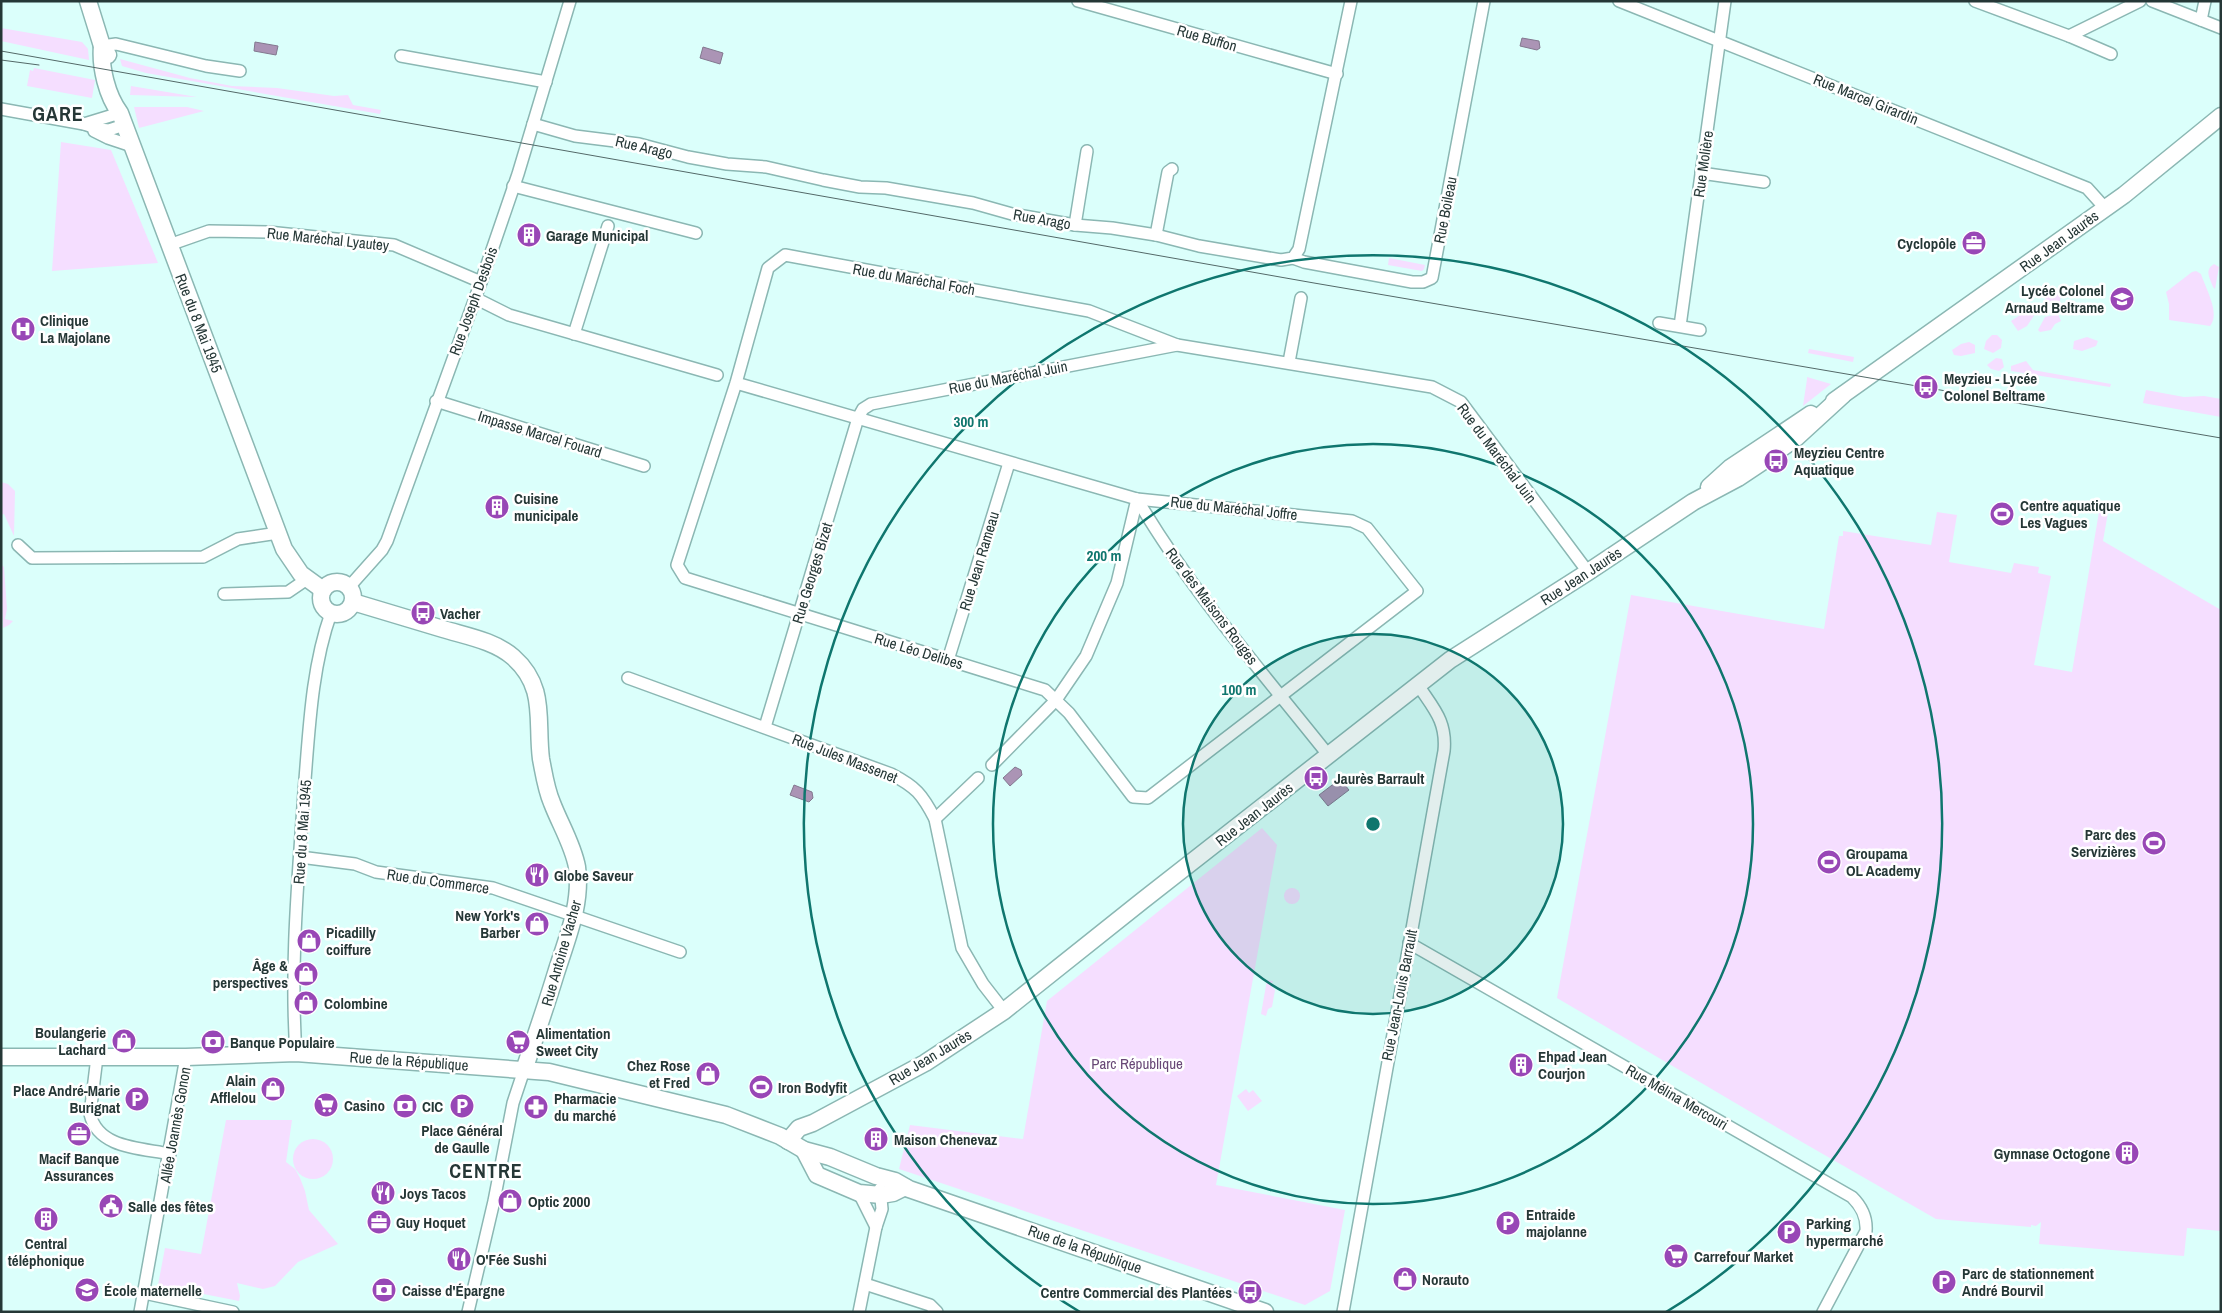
<svg xmlns="http://www.w3.org/2000/svg" width="2222" height="1313" viewBox="0 0 2222 1313" font-family="'Archivo Narrow',sans-serif">
<style>
.green{fill:#f5deff}
.water{fill:#ab94b5;stroke:#83788f}
.lines{fill:none;stroke-linecap:round;stroke-linejoin:round}
.street-casing{stroke:#8bb7b3;stroke-width:14}
.secondary-casing{stroke:#8bb7b3;stroke-width:19}
.street{stroke:#fff;stroke-width:11}
.secondary{stroke:#fff;stroke-width:16}
.tram{stroke:#536968;stroke-width:1}
.ring{fill:none;stroke:#0f766e;stroke-width:2.5}
.labels{text-anchor:middle;dominant-baseline:central;stroke-width:5;stroke-linejoin:round;paint-order:stroke}
.street-label{font-size:15px;fill:#253736;stroke:#fff}
.poi-label{font-size:15px;font-weight:bold;fill:#253736;stroke:#fff;text-anchor:start}
.park-label{font-size:15px;fill:#684776;stroke:#fff}
.district-label{font-size:20px;font-weight:bold;letter-spacing:1px;fill:#253736;stroke:#fff}
.centre{fill:#0f766e;stroke:#fff;stroke-width:2.5}
.ring-label{font-size:15px;text-anchor:middle;font-weight:bold;fill:#0f766e;stroke:#fff;stroke-width:5;stroke-linejoin:round;paint-order:stroke}
</style>
<rect width="100%" height="100%" fill="#dbfffb"/>
<g class="green">
<path d="M1,28l81,14 6,7 1,11 -88,-19z"/>
<path d="M120,59l70,19 42,8 45,2 57,8 14,-1 5,10 28,5 -1,4 -234,-41 -24,-7z"/>
<path d="M34,68l61,12 -3,18 -65,-12 3,-16 3,1z"/>
<path d="M131,86l66,11 -67,-2z"/>
<path d="M134,107h53l17,4 -65,17z"/>
<path d="M61,142l50,8 47,113 -106,8z"/>
<path d="M1389,258l36,7 -1,4 -2,2 -34,-6z"/>
<path d="M2214,264l5,3 -4,22 -2,-2c-3,-9 -9,-17 1,-23z"/>
<path d="M2196,271l5,3c4,13 20,40 9,52l-41,-6v-16l-3,-12 26,-20z"/>
<path d="M2063,286l-4,20 -13,-2 -1,-4 1,-3z"/>
<path d="M2035,305l2,6 -10,15 -9,5 -7,-10z"/>
<path d="M2058,314l3,7 -6,3 -4,6 -11,2 -2,-2 7,-13z"/>
<path d="M1992,335h5l5,5 -1,8 -8,5 -9,-4 2,-8z"/>
<path d="M2087,337l11,4 -2,5 -14,5 -9,-2 1,-8z"/>
<path d="M1969,342l6,3v8l-14,3 -7,-1 -2,-5 9,-6z"/>
<path d="M1809,349l45,8 -1,5 -45,-9z"/>
<path d="M1996,358l6,1 2,8 -5,4 -8,-2 -4,-4z"/>
<path d="M2026,361l7,9 78,14 -1,3 -99,-16v-5z"/>
<path d="M1807,377l24,7 -28,22 4,-27z"/>
<path d="M2146,390l38,7 20,-1 17,3v18l-78,-14z"/>
<path d="M1,482l7,2 7,7 -1,45 -10,-22 -3,1z"/>
<path d="M2100,506l9,1 -6,34 118,69v621l-34,-3 -3,28 -145,-12 2,-22 -5,4 -5,-1v2l-95,-8 -141,-81 -238,-140 74,-403 193,34 15,-93h4v-5l88,14 6,-33 20,3 -8,47 62,11 3,-10 25,4 -1,6 13,3 -17,89 38,7z"/>
<path d="M1,564l3,3 3,42 -2,10 8,2 -4,4 -6,3z"/>
<path d="M1262,828l15,17 -61,340 129,25 -15,81 -25,14 -406,-136 11,-44 113,14 24,-138z"/>
<circle cx="1292" cy="896" r="8"/>
<path d="M1267,980l6,1 -2,5 4,4 -3,17 -4,2 -2,7 -5,-2z"/>
<path d="M1246,1089l3,4 4,-3 9,11 -14,10 -11,-15z"/>
<path d="M226,1120h66l-6,42 9,7 5,9 5,13 4,19 29,34 -40,18 -23,24 -12,3 -26,-6 3,13 -1,5 -81,-16 7,-37 36,6z"/>
<circle cx="313" cy="1159" r="20"/>
</g>
<g class="water">
<path d="M1522,38l17,3 1,7 -3,2 -17,-4z"/>
<path d="M255,42l23,4 -2,9 -22,-4z"/>
<path d="M703,47l20,6 -3,11 -20,-6z"/>
<path d="M1015,767l6,3 1,5 -12,11 -7,-8z"/>
<path d="M1340,779l9,11 -21,16 -9,-11z"/>
<path d="M794,785l18,7 1,6 -4,4 -19,-7z"/>
</g>
<g class="lines">
<defs>
<g id="street">
<path d="M1078,1l259,73"/>
<path d="M1619,1l468,187 18,20"/>
<path d="M1975,1l94,35"/>
<path d="M2152,1l69,27"/>
<path d="M2201,20l4,-19"/>
<path d="M102,46l14,-2 90,22 34,5"/>
<path d="M2111,54l-42,-18 71,-35"/>
<path d="M401,56l145,26"/>
<path d="M1,109l83,15 15,5 10,1 15,-5"/>
<path d="M84,124l36,-11"/>
<path d="M533,124l42,12 64,8 49,13 39,7 39,3 57,13 37,7 26,1 87,15 39,11 63,11 37,3 44,7 43,11 82,14 12,-2 6,-9 52,-248"/>
<path d="M94,131l14,7 24,8"/>
<path d="M1701,173l63,9"/>
<path d="M513,186l183,47"/>
<path d="M1075,225l12,-74"/>
<path d="M1156,235l12,-63 4,-3"/>
<path d="M169,245l40,-14 59,1 126,13 87,37"/>
<path d="M1293,258l11,4 108,20h11l9,-4 52,-277"/>
<path d="M475,298l34,17 208,60"/>
<path d="M1659,323l41,7"/>
<path d="M1680,326l45,-325"/>
<path d="M574,334l34,-108"/>
<path d="M1289,362l12,-64"/>
<path d="M736,383l401,116 215,22 15,7 50,63 -269,207 -15,-1 -64,-84 -24,-23 -360,-112 -8,-13 59,-182 32,-115 17,-13 304,56 88,34"/>
<path d="M436,401l208,65"/>
<path d="M1137,499c54,92 126,174 192,257"/>
<path d="M18,545l14,13 171,-1 35,-18 40,-6"/>
<path d="M349,587l33,-37 5,-9 94,-259 37,-108 52,-173"/>
<path d="M224,594l64,-2 19,-13"/>
<path d="M948,660l61,-197"/>
<path d="M628,678l263,96c25,13 31,20 44,45l27,129 21,36 21,27"/>
<path d="M765,727l93,-309 5,-9 8,-5 306,-59 255,42 29,15 127,170"/>
<path d="M992,765l64,-65 30,-44 31,-73 20,-84"/>
<path d="M935,819l43,-41"/>
<path d="M300,857l55,7 21,8 117,16 187,64"/>
<path d="M1409,943l443,254c10,10 15,20 14,34l-43,81"/>
<path d="M296,1053c-6,-87 2,-173 8,-261 5,-59 7,-123 27,-179"/>
<path d="M97,1057l-7,57c8,35 52,34 80,40"/>
<path d="M859,1193l17,34"/>
<path d="M865,1284l65,21 7,7"/>
<path d="M144,1293l89,19"/>
<path d="M140,1312l46,-255"/>
<path d="M468,1312l26,-111 19,-98 11,-33"/>
<path d="M859,1312l17,-85 6,-18 -2,-20"/>
<path d="M1343,1312l101,-561c3,-30 -11,-43 -26,-66"/>
</g>
<g id="secondary">
<path d="M88,1l14,45 6,9"/>
<path d="M102,46c-2,21 5,50 18,67l164,436 17,25 22,16"/>
<path d="M1834,401l290,-206 97,-79"/>
<path d="M1709,487l21,-19 81,-54"/>
<circle cx="337" cy="598" r="16"/>
<path d="M353,602c30,9 60,18 90,27 23,7 52,12 70,28 34,30 23,63 28,102 3,15 5,30 11,44 8,21 21,42 25,64 5,37 -10,71 -21,106 -10,33 -21,65 -32,97"/>
<path d="M1,1057h185l110,-4 253,19 177,43 54,21 24,14 26,7 46,19 19,5 14,8 356,123"/>
<path d="M788,1141l11,-13 14,-5 112,-60 79,-52 138,-110 308,-241 138,-88 105,-70 45,-24 30,-20 28,-20 47,-43"/>
<path d="M804,1150l13,25 42,18 22,2 12,-2 12,-6"/>
</g>
</defs>
<use href="#street" class="street-casing"/>
<use href="#secondary" class="secondary-casing"/>
<use href="#street" class="street"/>
<use href="#secondary" class="secondary"/>
<g class="tram">
<path d="M1,51l1313,232 907,155"/>
<path d="M1,60l38,5"/>
</g>
</g>
<circle cx="1373" cy="824" r="190" fill="#0f766e" fill-opacity=".12"/>
<g class="ring">
<circle cx="1373" cy="824" r="190"/>
<circle cx="1373" cy="824" r="380"/>
<path d="M1080 1312A569 569 0 1 1 1666 1312"/>
</g>
<defs>
<symbol id="building-disc" viewBox="-11 -11 22 22"><circle r="9.5" fill="#9847b6" stroke="#fff"/><path d="M-4-6H4V6H1V3H-1V6H-4ZM-2.5-4.3h1.7v1.8h-1.7ZM.8-4.3h1.7v1.8H.8ZM-2.5-1h1.7V.8h-1.7ZM.8-1h1.7V.8H.8Z" fill="#fff"/></symbol>
<symbol id="office-disc" viewBox="-11 -11 22 22"><circle r="9.5" fill="#9847b6" stroke="#fff"/><path d="M-6-3h4V-5.5h4V-3h4V5H-6ZM-1-4.5V-3h2v-1.5ZM-6 0V1H6V0Z" fill="#fff"/></symbol>
<symbol id="school-disc" viewBox="-11 -11 22 22"><circle r="9.5" fill="#9847b6" stroke="#fff"/><path d="M0-5L7-2L0 1L-7-2ZM-4 1L0 2.5L4 1V4Q0 6-4 4Z" fill="#fff"/></symbol>
<symbol id="hospital-disc" viewBox="-11 -11 22 22"><circle r="9.5" fill="#9847b6" stroke="#fff"/><path d="M-5-5h3v3.5h4V-5h3V5h-3V1.5h-4V5h-3Z" fill="#fff"/></symbol>
<symbol id="bus-disc" viewBox="-11 -11 22 22"><circle r="9.5" fill="#9847b6" stroke="#fff"/><path d="M-5-6H5V4H4V6H2V4H-2V6H-4V4H-5ZM-3.5-4V0h7V-4ZM-3.5 1.2v1.5H-2V1.2ZM2 1.2v1.5H3.5V1.2Z" fill="#fff"/></symbol>
<symbol id="stadium-disc" viewBox="-11 -11 22 22"><circle r="9.5" fill="#9847b6" stroke="#fff"/><path d="M0-5a6.5 5 0 1 0 0 10a6.5 5 0 1 0 0-10ZM-3.5-1.8h7v3.6h-7Z" fill="#fff"/></symbol>
<symbol id="restaurant-disc" viewBox="-11 -11 22 22"><circle r="9.5" fill="#9847b6" stroke="#fff"/><path d="M-5-6h1v4h1v-4h1v4h1v-4h1v5L-1.5 .5V6h-2V.5L-5-1ZM5-6V6H3V1.5H1.5Q1.5-4 5-6Z" fill="#fff"/></symbol>
<symbol id="shop-disc" viewBox="-11 -11 22 22"><circle r="9.5" fill="#9847b6" stroke="#fff"/><path d="M-5-2.5h2.3a2.7 3.5 0 0 1 5.4 0H5L5.5 6h-11ZM-1.5-2.5h3a1.5 2.3 0 0 0-3 0Z" fill="#fff"/></symbol>
<symbol id="bank-disc" viewBox="-11 -11 22 22"><circle r="9.5" fill="#9847b6" stroke="#fff"/><path d="M-6-4H6V4H-6ZM0-2.3a2.3 2.3 0 1 0 0 4.6a2.3 2.3 0 1 0 0-4.6Z" fill="#fff"/></symbol>
<symbol id="supermarket-disc" viewBox="-11 -11 22 22"><circle r="9.5" fill="#9847b6" stroke="#fff"/><path d="M-6-5.5h2.5l.6 2H6L4.5 2H-2.5L-4.4-4H-6ZM-1.5 3.2a1.3 1.3 0 1 0 .1 0ZM3 3.2a1.3 1.3 0 1 0 .1 0Z" fill="#fff"/></symbol>
<symbol id="parking-disc" viewBox="-11 -11 22 22"><circle r="9.5" fill="#9847b6" stroke="#fff"/><path d="M-3.5-5.5H1a3.5 3.5 0 0 1 0 7H-1V5.5H-3.5ZM-1-3.4V-.6H.8a1.4 1.4 0 0 0 0-2.8Z" fill="#fff"/></symbol>
<symbol id="pharmacy-disc" viewBox="-11 -11 22 22"><circle r="9.5" fill="#9847b6" stroke="#fff"/><path d="M-2-6h4v4h4v4h-4v4h-4v-4h-4v-4h4Z" fill="#fff"/></symbol>
<symbol id="civic-disc" viewBox="-11 -11 22 22"><circle r="9.5" fill="#9847b6" stroke="#fff"/><path d="M-.6-6.5H3V-4.5H.6V-3L4-1V1h2V6H-6V1h2V-1L-.6-3ZM-1.2 2.5V6h2.4V2.5Z" fill="#fff"/></symbol>
</defs>
<g fill-rule="evenodd">
<use href="#building-disc" x="515" y="221" width="28" height="28"/>
<use href="#office-disc" x="1960" y="229" width="28" height="28"/>
<use href="#school-disc" x="2108" y="285" width="28" height="28"/>
<use href="#hospital-disc" x="9" y="315" width="28" height="28"/>
<use href="#bus-disc" x="1912" y="373" width="28" height="28"/>
<use href="#bus-disc" x="1762" y="447" width="28" height="28"/>
<use href="#building-disc" x="483" y="493" width="28" height="28"/>
<use href="#stadium-disc" x="1988" y="500" width="28" height="28"/>
<use href="#bus-disc" x="409" y="599" width="28" height="28"/>
<use href="#bus-disc" x="1302" y="764" width="28" height="28"/>
<use href="#stadium-disc" x="2140" y="829" width="28" height="28"/>
<use href="#stadium-disc" x="1815" y="848" width="28" height="28"/>
<use href="#restaurant-disc" x="523" y="861" width="28" height="28"/>
<use href="#shop-disc" x="523" y="910" width="28" height="28"/>
<use href="#shop-disc" x="295" y="927" width="28" height="28"/>
<use href="#shop-disc" x="292" y="960" width="28" height="28"/>
<use href="#shop-disc" x="292" y="989" width="28" height="28"/>
<use href="#shop-disc" x="110" y="1027" width="28" height="28"/>
<use href="#bank-disc" x="199" y="1028" width="28" height="28"/>
<use href="#supermarket-disc" x="504" y="1028" width="28" height="28"/>
<use href="#building-disc" x="1507" y="1051" width="28" height="28"/>
<use href="#shop-disc" x="694" y="1060" width="28" height="28"/>
<use href="#stadium-disc" x="747" y="1073" width="28" height="28"/>
<use href="#shop-disc" x="259" y="1075" width="28" height="28"/>
<use href="#parking-disc" x="123" y="1085" width="28" height="28"/>
<use href="#supermarket-disc" x="312" y="1091" width="28" height="28"/>
<use href="#bank-disc" x="391" y="1092" width="28" height="28"/>
<use href="#parking-disc" x="448" y="1092" width="28" height="28"/>
<use href="#pharmacy-disc" x="522" y="1093" width="28" height="28"/>
<use href="#office-disc" x="65" y="1120" width="28" height="28"/>
<use href="#building-disc" x="862" y="1125" width="28" height="28"/>
<use href="#building-disc" x="2113" y="1139" width="28" height="28"/>
<use href="#restaurant-disc" x="369" y="1179" width="28" height="28"/>
<use href="#shop-disc" x="496" y="1187" width="28" height="28"/>
<use href="#civic-disc" x="97" y="1192" width="28" height="28"/>
<use href="#building-disc" x="32" y="1205" width="28" height="28"/>
<use href="#office-disc" x="365" y="1208" width="28" height="28"/>
<use href="#parking-disc" x="1494" y="1209" width="28" height="28"/>
<use href="#parking-disc" x="1775" y="1218" width="28" height="28"/>
<use href="#supermarket-disc" x="1662" y="1242" width="28" height="28"/>
<use href="#restaurant-disc" x="445" y="1245" width="28" height="28"/>
<use href="#shop-disc" x="1391" y="1265" width="28" height="28"/>
<use href="#parking-disc" x="1930" y="1268" width="28" height="28"/>
<use href="#school-disc" x="73" y="1276" width="28" height="28"/>
<use href="#bank-disc" x="370" y="1276" width="28" height="28"/>
<use href="#bus-disc" x="1236" y="1278" width="28" height="28"/>
</g>
<g class="labels">
<g class="street-label">
<text transform="translate(1207 38) rotate(16)">Rue Buffon</text>
<text transform="translate(1866 99) rotate(22)">Rue Marcel Girardin</text>
<text transform="translate(644 147) rotate(13)">Rue Arago</text>
<text transform="translate(1703 164) rotate(-82)">Rue Molière</text>
<text transform="translate(1445 210) rotate(-79)">Rue Boileau</text>
<text transform="translate(1042 219) rotate(10)">Rue Arago</text>
<text transform="translate(328 239) rotate(6)">Rue Maréchal Lyautey</text>
<text transform="translate(2059 241) rotate(-36)">Rue Jean Jaurès</text>
<text transform="translate(914 279) rotate(10)">Rue du Maréchal Foch</text>
<text transform="translate(473 301) rotate(-70)">Rue Joseph Desbois</text>
<text transform="translate(199 323) rotate(69)">Rue du 8 Mai 1945</text>
<text transform="translate(1008 377) rotate(-11)">Rue du Maréchal Juin</text>
<text transform="translate(540 434) rotate(17)">Impasse Marcel Fouard</text>
<text transform="translate(1497 453) rotate(53)">Rue du Maréchal Juin</text>
<text transform="translate(1234 508) rotate(6)">Rue du Maréchal Joffre</text>
<text transform="translate(979 561) rotate(-73)">Rue Jean Rameau</text>
<text transform="translate(812 573) rotate(-73)">Rue Georges Bizet</text>
<text transform="translate(1581 576) rotate(-33)">Rue Jean Jaurès</text>
<text transform="translate(1212 606) rotate(53)">Rue des Maisons Rouges</text>
<text transform="translate(919 651) rotate(17)">Rue Léo Delibes</text>
<text transform="translate(845 758) rotate(21)">Rue Jules Massenet</text>
<text transform="translate(1254 814) rotate(-38)">Rue Jean Jaurès</text>
<text transform="translate(302 832) rotate(-86)">Rue du 8 Mai 1945</text>
<text transform="translate(438 881) rotate(8)">Rue du Commerce</text>
<text transform="translate(561 953) rotate(-74)">Rue Antoine Vacher</text>
<text transform="translate(1399 995) rotate(-79)">Rue Jean-Louis Barrault</text>
<text transform="translate(930 1057) rotate(-31)">Rue Jean Jaurès</text>
<text transform="translate(409 1061) rotate(4)">Rue de la République</text>
<text transform="translate(1677 1097) rotate(30)">Rue Mélina Mercouri</text>
<text transform="translate(175 1125) rotate(-80)">Allée Joannès Gonon</text>
<text transform="translate(1085 1249) rotate(19)">Rue de la République</text>
</g>
<g class="poi-label">
<text x="546" y="235">Garage Municipal</text>
<text x="1956" y="243" text-anchor="end">Cyclopôle</text>
<text x="2104" y="290" text-anchor="end">Lycée Colonel<tspan x="2104" dy="17">Arnaud Beltrame</tspan></text>
<text x="40" y="320">Clinique<tspan x="40" dy="17">La Majolane</tspan></text>
<text x="1944" y="378">Meyzieu - Lycée<tspan x="1944" dy="17">Colonel Beltrame</tspan></text>
<text x="1794" y="452">Meyzieu Centre<tspan x="1794" dy="17">Aquatique</tspan></text>
<text x="514" y="498">Cuisine<tspan x="514" dy="17">municipale</tspan></text>
<text x="2020" y="505">Centre aquatique<tspan x="2020" dy="17">Les Vagues</tspan></text>
<text x="440" y="613">Vacher</text>
<text x="1334" y="778">Jaurès Barrault</text>
<text x="2136" y="834" text-anchor="end">Parc des<tspan x="2136" dy="17">Servizières</tspan></text>
<text x="1846" y="853">Groupama<tspan x="1846" dy="17">OL Academy</tspan></text>
<text x="554" y="875">Globe Saveur</text>
<text x="520" y="915" text-anchor="end">New York's<tspan x="520" dy="17">Barber</tspan></text>
<text x="326" y="932">Picadilly<tspan x="326" dy="17">coiffure</tspan></text>
<text x="288" y="965" text-anchor="end">Âge &amp;<tspan x="288" dy="17">perspectives</tspan></text>
<text x="324" y="1003">Colombine</text>
<text x="106" y="1032" text-anchor="end">Boulangerie<tspan x="106" dy="17">Lachard</tspan></text>
<text x="536" y="1033">Alimentation<tspan x="536" dy="17">Sweet City</tspan></text>
<text x="230" y="1042">Banque Populaire</text>
<text x="1538" y="1056">Ehpad Jean<tspan x="1538" dy="17">Courjon</tspan></text>
<text x="690" y="1065" text-anchor="end">Chez Rose<tspan x="690" dy="17">et Fred</tspan></text>
<text x="256" y="1080" text-anchor="end">Alain<tspan x="256" dy="17">Afflelou</tspan></text>
<text x="778" y="1087">Iron Bodyfit</text>
<text x="120" y="1090" text-anchor="end">Place André-Marie<tspan x="120" dy="17">Burignat</tspan></text>
<text x="554" y="1098">Pharmacie<tspan x="554" dy="17">du marché</tspan></text>
<text x="344" y="1105">Casino</text>
<text x="422" y="1106">CIC</text>
<text x="462" y="1130" text-anchor="middle">Place Général<tspan x="462" dy="17">de Gaulle</tspan></text>
<text x="894" y="1139">Maison Chenevaz</text>
<text x="2110" y="1153" text-anchor="end">Gymnase Octogone</text>
<text x="79" y="1158" text-anchor="middle">Macif Banque<tspan x="79" dy="17">Assurances</tspan></text>
<text x="400" y="1193">Joys Tacos</text>
<text x="528" y="1201">Optic 2000</text>
<text x="128" y="1206">Salle des fêtes</text>
<text x="1526" y="1214">Entraide<tspan x="1526" dy="17">majolanne</tspan></text>
<text x="396" y="1222">Guy Hoquet</text>
<text x="1806" y="1223">Parking<tspan x="1806" dy="17">hypermarché</tspan></text>
<text x="46" y="1243" text-anchor="middle">Central<tspan x="46" dy="17">téléphonique</tspan></text>
<text x="1694" y="1256">Carrefour Market</text>
<text x="476" y="1259">O'Fée Sushi</text>
<text x="1962" y="1273">Parc de stationnement<tspan x="1962" dy="17">André Bourvil</tspan></text>
<text x="1422" y="1279">Norauto</text>
<text x="104" y="1290">École maternelle</text>
<text x="402" y="1290">Caisse d'Épargne</text>
<text x="1232" y="1292" text-anchor="end">Centre Commercial des Plantées</text>
</g>
<g class="park-label">
<text x="1137" y="1063">Parc République</text>
</g>
<g class="district-label">
<text x="58" y="113">GARE</text>
<text x="486" y="1170">CENTRE</text>
</g>
</g>
<circle cx="1373" cy="824" r="8" class="centre"/>
<g class="ring-label">
<text x="971" y="427">300 m</text>
<text x="1104" y="561">200 m</text>
<text x="1239" y="695">100 m</text>
</g>
<rect width="2222" height="1313" fill="none" stroke="#253736" stroke-width="5"/>
</svg>
